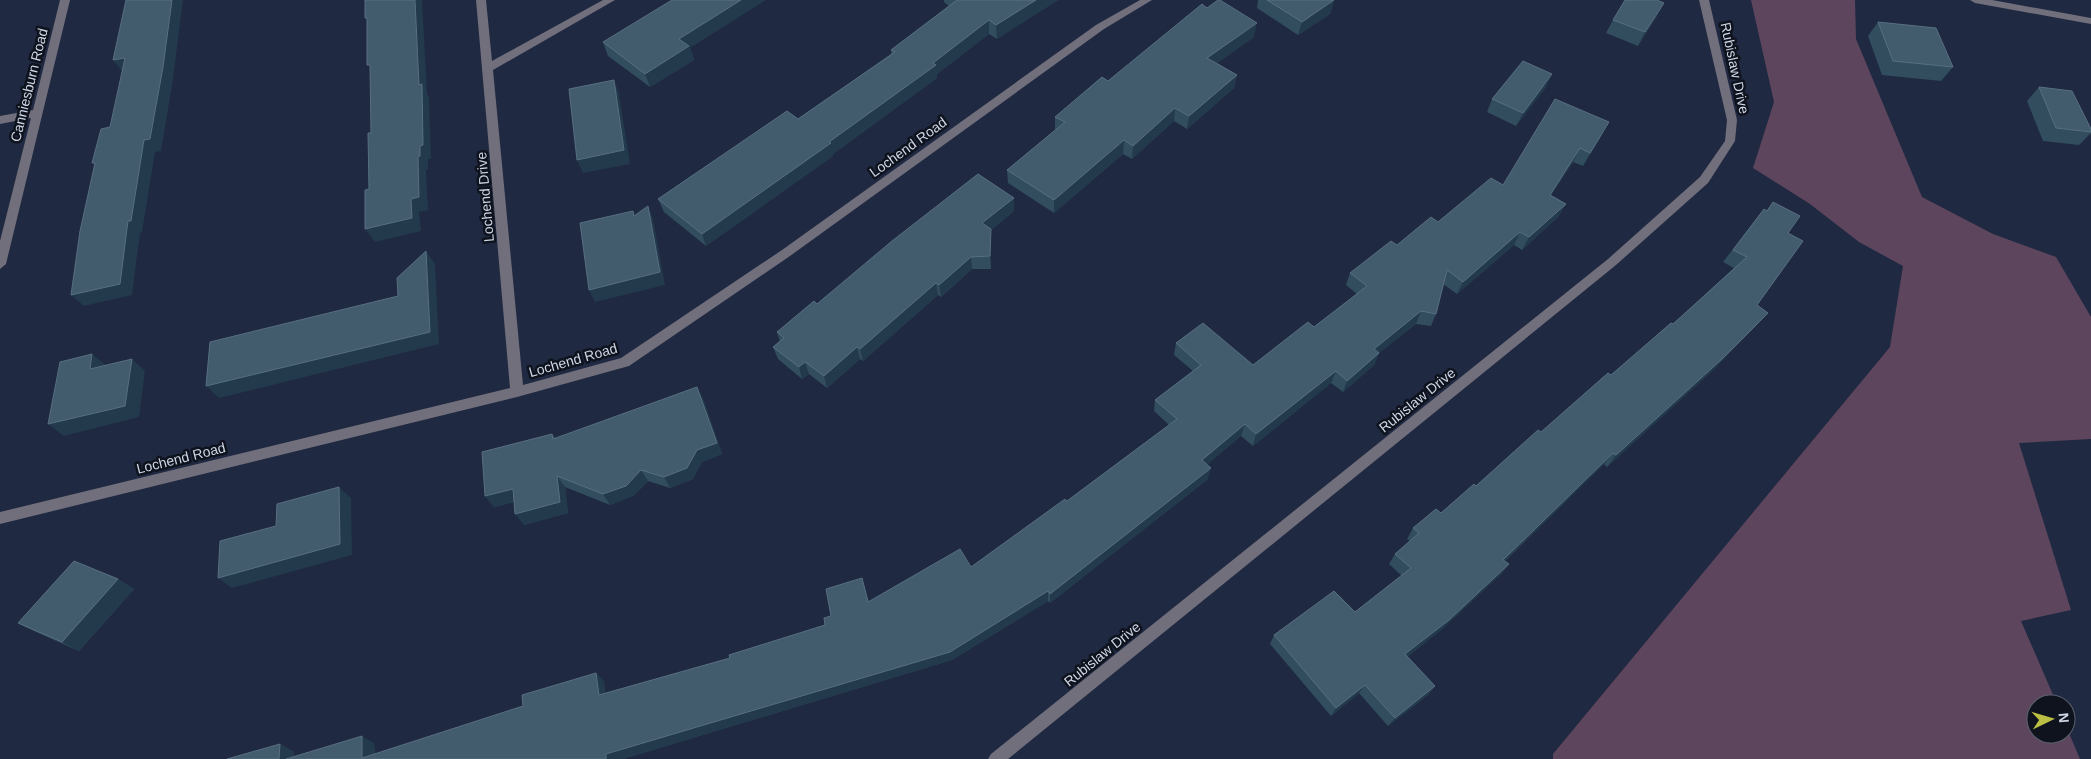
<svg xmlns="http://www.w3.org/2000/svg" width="2091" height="759" viewBox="0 0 2091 759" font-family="Helvetica,sans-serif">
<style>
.forest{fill:#5e455e}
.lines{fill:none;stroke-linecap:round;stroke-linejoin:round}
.minor{fill:#726f7c;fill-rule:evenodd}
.wall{fill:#314d5e}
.shaded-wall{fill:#23394c}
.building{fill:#425c6d;stroke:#586f80}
.labels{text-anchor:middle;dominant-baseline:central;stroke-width:5;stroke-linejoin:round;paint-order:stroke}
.street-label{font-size:14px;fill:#cfd6e6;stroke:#0e131d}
</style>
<rect width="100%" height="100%" fill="#1f2941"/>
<path class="forest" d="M1751,0h104l1,39 66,158 71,37 63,23 35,60v122l-72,4 52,167 -50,11 36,83h-21v30h30v-8l14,33h-527v-5l337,-407 13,-81 -44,-24 -49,-38 -57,-36 21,-66z"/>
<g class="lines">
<g class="minor">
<path d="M60,0h10l-64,264 -6,5v-28l31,-123 -31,6v-8l33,-6z"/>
<path d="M476,0h10l6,61 111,-61h12l-122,70 30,315 98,-27 161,-108 314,-225 44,-25h12l-48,29 -314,227 -161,110 -112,31 -517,127v-12l510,-124z"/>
<path d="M1699,0h10l28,120 -2,21 -27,42 -92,82 -608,494h-20l3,-5 617,-495 92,-82 25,-36 2,-21z"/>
<path d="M1970,0h22l99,18v6l-116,-21z"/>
</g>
</g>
<g class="wall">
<path d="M944,0h114l-61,39 -8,-5 -52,40v4l-104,76v2l-127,90 -42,-34 -6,-13 140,-80 93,-65v-4l58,-44 -5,-4z"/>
<path d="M1258,0h76l-4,14 -32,21 -41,-27z"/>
<path d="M1657,16l-19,30 -32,-13 7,-13z"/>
<path d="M1878,22l75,45 -12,14 -59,-6 -14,-39z"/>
<path d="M1254,37l-37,26 20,12 -3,13 -47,41 -13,-8 -42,38 -9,-5 -69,59 -46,-30 -1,-13 48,-40v-13l53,-36z"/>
<path d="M603,42l87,6 4,12 -44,27 -42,-31z"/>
<path d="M1546,87l-30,39 -29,-14 5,-13z"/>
<path d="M2039,87l52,42v4l-12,12 -36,-4 -16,-40z"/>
<path d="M1602,135l-19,31 -10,-4 -22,33 15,9 -8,13 -36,33 -8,-5 -57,49 -14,-10 -7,30 -5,12 -15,-2 -37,29 -5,12 -31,27 -12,-9 -78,63 -12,-10 -34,28 1,15 -158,124 -2,-2 -96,59 -329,99h-396l53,-15 14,8v5l80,-14 1,11 229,-73 1,12 125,-35 95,-33 37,-47 7,24 102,-35 96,-66 102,-76 -15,-14 1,-11 38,-29 -19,-16 2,-12 77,22 61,-38 43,-33 -11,-9 4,-12 47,-28 106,-60z"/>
<path d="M1773,202l15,31 -31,72 11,8 -11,12 -45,46 -105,96 -3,-3 -99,97 4,3 -8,10 -59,55 -35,28 28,29 -7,9 -40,31 -29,-33 -28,23 -61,-72 4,-9 81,-23 47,-36 -13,-12 6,-10 15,-13 -3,-2 6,-11 28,-15 35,-27 197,-162 61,-56 -11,-6 41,-53 3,2z"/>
<path d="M1014,211l-23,19v39h-19l-31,28 -3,-2 -75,66 -3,-2 -33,29 -18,-14 -7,5 -24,-20 -5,-12 7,-5 -3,-10 40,-28z"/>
<path d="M703,399l19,55 -20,8 -9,17 -23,9 -22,-7 -15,15 -23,9 -45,-18 3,26 -44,12 -10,-23 -20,5 -9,-11 67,-62 3,4z"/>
<path d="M118,579l16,10 -55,62 -43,-19 -18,-9z"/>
</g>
<g class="shaded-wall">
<path d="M172,0h11l-10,79 -12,72 -6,1 -13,80 -2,1 -8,62 -48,11 -13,-11 57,-74z"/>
<path d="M415,0h7l5,93 2,5 2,61h-3v10l-2,1 2,40 -9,2 2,19 -46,11 -10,-13 46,-30 8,-114z"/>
<path d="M741,0h25l-76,48 4,12 -44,27 -5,-13 34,-35z"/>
<path d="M1036,0h22l-61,39 -1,-14z"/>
<path d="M1334,0l-4,14 -32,21 4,-13z"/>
<path d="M1664,3l-7,13 -19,30 7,-14z"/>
<path d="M989,20v14l-52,40v4l-104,76v2l-127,90 -4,-12 127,-92z"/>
<path d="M1257,23l-3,14 -49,35 2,-14z"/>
<path d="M125,58l-2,14 -10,-12z"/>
<path d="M1552,74l-6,13 -30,39 7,-13z"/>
<path d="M1237,75l-3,13 -47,41 2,-13z"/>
<path d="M614,80l5,13 11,71 -47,9 -6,-13z"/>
<path d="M1175,108l-1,13 -42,38 1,-13z"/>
<path d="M1609,122l-7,13 -19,31 7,-13z"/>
<path d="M1124,140l-1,14 -69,59v-13z"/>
<path d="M1580,148l-7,14 -30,46 7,-13z"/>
<path d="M1014,198v13l-23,19v39l-1,-13 -8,-33z"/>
<path d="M1566,204l-8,13 -36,33 7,-13z"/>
<path d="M648,206l5,13 12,66 -70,17 -6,-12z"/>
<path d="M1520,232l-6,13 -57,49 6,-12z"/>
<path d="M426,251l9,13 4,80 -220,54 -13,-12 224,-54z"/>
<path d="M971,257l1,12 -31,28 -2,-12z"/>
<path d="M936,283l2,12 -75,66 -3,-12z"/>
<path d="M1421,311l-5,13 -47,37 5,-12z"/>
<path d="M1768,313l-11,12 -45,46 -105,96 9,-12z"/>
<path d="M857,347l3,12 -33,29 -3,-12z"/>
<path d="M1379,353l-5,12 -31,27 4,-11z"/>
<path d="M92,354l15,12 -17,3z"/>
<path d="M132,359l13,12 -6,46 -75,19 -16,-12z"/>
<path d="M805,362l4,12 -7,5 -3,-12z"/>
<path d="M1336,371l-5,12 -78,63 3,-12z"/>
<path d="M697,387l6,12 19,55 -20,8 -9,17 -23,9 -6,-11 33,-27z"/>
<path d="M1245,424l-4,12 -41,35 2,-11z"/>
<path d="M1613,453l-9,11 -109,106 8,-10z"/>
<path d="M1211,468l-3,11 -158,124v-9z"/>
<path d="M641,470l7,11 -15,15 -23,9 -7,-11z"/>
<path d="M557,476l8,11 3,26 -44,12 -9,-11z"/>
<path d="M339,487l12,11 1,57 -120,33 -14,-10z"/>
<path d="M513,489l9,11 -28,7 -9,-11z"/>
<path d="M1509,564l-8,10 -59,55 -43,34 6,-9z"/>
<path d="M118,579l16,10 -55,62 -17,-9z"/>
<path d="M1048,591v10l-96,59 -329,99h-17v-5z"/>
<path d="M596,673l8,8 3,22 -8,-8z"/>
<path d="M1365,685l-6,8 -28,23 5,-8z"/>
<path d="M1435,686l-7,9 -40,31 7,-8z"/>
<path d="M362,736l12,7 1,16 -13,-1z"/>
<path d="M280,744l14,8v7h-15z"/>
</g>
<g class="building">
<path d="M126,0h46l-9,67 -13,72 -6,1 -13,81h-3l-8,63 -49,11 9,-64 15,-68h-3l9,-34 9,-2 15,-69 -12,2z"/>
<path d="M365,0h50l4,85 3,-1 1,61 -3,1v10l-2,1 1,40 -8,2 1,19 -47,11v-39l4,-1 -1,-56h3l-1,-68h-3v-47h-2z"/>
<path d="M672,0h69l-62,39 10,7 -44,28 -42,-32z"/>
<path d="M957,0h79l-40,25 -7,-5 -56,43 3,2 -107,77 2,1 -129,91 -44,-35 129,-88 11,8 97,-67 -4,-2z"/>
<path d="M1218,0h2l37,23 -50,35 30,17 -48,41 -14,-8 -42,38 -9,-6 -70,60 -47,-30 58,-48 -10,-5 47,-40 6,4 94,-77 5,4z"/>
<path d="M1267,0h67l-32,22z"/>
<path d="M1625,0h32l7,3 -19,29 -32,-12z"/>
<path d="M1878,22l58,6 17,39 -60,-6z"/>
<path d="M1523,61l29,13 -29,39 -31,-14z"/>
<path d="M614,80l10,70 -47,10 -8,-71z"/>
<path d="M2039,87l33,4 19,38v3l-35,-4z"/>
<path d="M1555,99l54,23 -19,31 -10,-5 -30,47 16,9 -37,33 -9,-5 -57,50 -16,-12 -11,44 -15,-3 -47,38 5,4 -32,28 -11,-10 -80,63 -11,-10 -43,36 9,8 -161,126 -2,-3 -98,61 -344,102v5h-320l76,-23v22l161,-52 -1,-11 74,-22 3,22 131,-37 -1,-3 96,-30 -1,-7 7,-2 -5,-27 36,-11 6,24 92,-53 11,18 94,-68 2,2 110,-82 -22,-19 46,-35 -25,-22 27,-20 50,42 55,-43 6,5 53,-41 -17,-13 41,-32 6,4 34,-28 7,5 53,-44 12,7z"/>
<path d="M978,174l36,24 -32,25 9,6 -1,27 -19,1 -32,28 -3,-2 -76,66 -3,-2 -33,29 -19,-14 -6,5 -26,-20 11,-9 -7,-6 37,-31 3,3 75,-63z"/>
<path d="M1773,202l27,14 -12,17 15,8 -46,64 11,8 -46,46 -106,96 -3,-2 -110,107 6,4 -60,56 -44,34 30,32 -40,32 -30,-33 -29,23 -62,-73 60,-44 21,21 56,-44 -16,-14 24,-21 -6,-5 23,-19 5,4 33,-29 2,2 62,-56 3,2 67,-59 3,2 60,-52 2,1 74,-67 -14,-7 31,-41 3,2z"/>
<path d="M648,206l12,66 -71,18 -9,-67 53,-12 1,5z"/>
<path d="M426,251l4,81 -224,54 4,-44 188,-46 -1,-18z"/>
<path d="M92,354l-2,15 42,-10 -7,47 -77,18 12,-62z"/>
<path d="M697,387l20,56 -20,7 -10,18 -23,9 -23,-7 -15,16 -23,8 -46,-18 3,26 -45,12 -2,-25 -28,7 -3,-44 70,-18 1,5z"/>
<path d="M339,487l1,57 -122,34 2,-37 56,-15 1,-22z"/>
<path d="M74,561l44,18 -56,63 -44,-19z"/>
<path d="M280,744l-1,15h-52z"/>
</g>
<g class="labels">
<g class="street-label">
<text transform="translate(1735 68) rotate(78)">Rubislaw Drive</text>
<text transform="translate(29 85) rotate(-76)">Canniesburn Road</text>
<text transform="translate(908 147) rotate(-36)">Lochend Road</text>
<text transform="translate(485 197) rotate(-95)">Lochend Drive</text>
<text transform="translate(573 360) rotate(-16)">Lochend Road</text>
<text transform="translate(1417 400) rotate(-39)">Rubislaw Drive</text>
<text transform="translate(181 458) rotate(-14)">Lochend Road</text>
<text transform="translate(1102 654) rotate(-39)">Rubislaw Drive</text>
</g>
</g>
<g transform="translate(2051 719) rotate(85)"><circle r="24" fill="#0e131d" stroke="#5b616d"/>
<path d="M0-4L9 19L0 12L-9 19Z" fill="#bbc044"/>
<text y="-8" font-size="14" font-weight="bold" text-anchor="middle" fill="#cfd6e6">N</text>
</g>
</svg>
